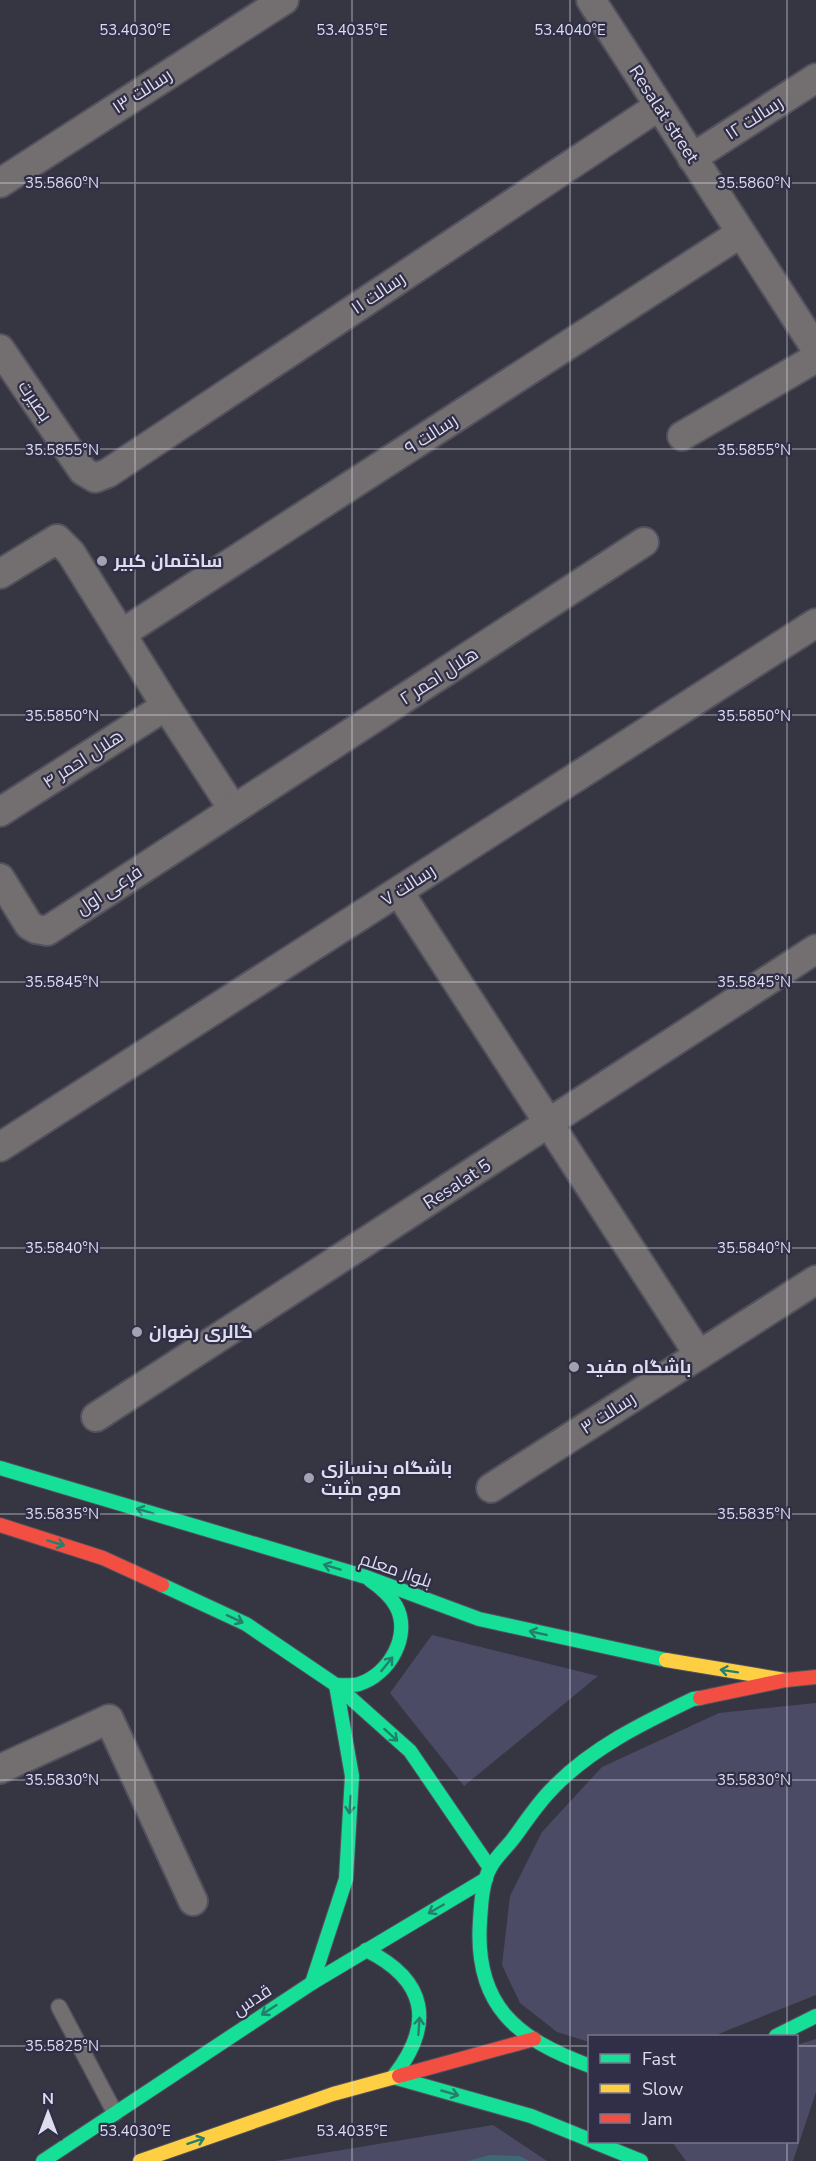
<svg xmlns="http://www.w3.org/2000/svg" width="816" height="2161" viewBox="0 0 816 2161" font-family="'Nunito Sans',Cairo,sans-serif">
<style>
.green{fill:#4c4b65}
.water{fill:#3d6874}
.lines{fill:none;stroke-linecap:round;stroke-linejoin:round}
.lane-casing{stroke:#52515d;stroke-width:18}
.street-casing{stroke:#52515d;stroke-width:32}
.fast-casing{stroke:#52515d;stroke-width:16}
.slow-casing{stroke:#52515d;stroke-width:16}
.jam-casing{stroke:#52515d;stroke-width:16}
.lane{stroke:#736e70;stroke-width:15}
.street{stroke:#736e70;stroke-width:28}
.fast{stroke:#16e098;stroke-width:14}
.slow{stroke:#ffcf43;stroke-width:14}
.jam{stroke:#f24e42;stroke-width:14}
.oneway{stroke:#257f6c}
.ticks{fill:none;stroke:#dddded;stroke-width:1.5;stroke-opacity:0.45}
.poi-dot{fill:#a3a2b1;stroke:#312f48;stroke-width:2}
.labels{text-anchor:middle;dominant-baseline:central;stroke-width:4.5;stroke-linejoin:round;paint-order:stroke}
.street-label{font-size:18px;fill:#dddded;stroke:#312f48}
.poi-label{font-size:18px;font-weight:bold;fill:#dddded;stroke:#312f48;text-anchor:start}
.ticks-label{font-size:15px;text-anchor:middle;fill:#dddded;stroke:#312f48;stroke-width:4.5;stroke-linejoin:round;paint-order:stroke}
</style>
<rect width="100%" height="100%" fill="#363542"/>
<g class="green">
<path d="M432,1635l166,41 -134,110 -74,-93z"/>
<path d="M816,1703v292l-100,40 -126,1 -1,6 -32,-10 -37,-29 -18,-38 8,-69 32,-64 60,-65 117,-54z"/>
<path d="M816,2039v53l-23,69h-107l-14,-19h124l1,-97z"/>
<path d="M493,2125l54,36h-272z"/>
</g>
<path class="water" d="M489,2155l31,1 9,5h-60z"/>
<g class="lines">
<defs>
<path id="lane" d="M59,2007l56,106"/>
<g id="street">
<path d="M591,0l225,349"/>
<path d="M692,158l124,-80"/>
<path d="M0,183l284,-183"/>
<path d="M0,349l83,122 12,7 13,-5 551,-367"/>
<path d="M682,436l134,-78"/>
<path d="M0,574l57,-35 14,14 95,153 67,103"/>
<path d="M121,634l620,-401"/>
<path d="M0,812l166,-106"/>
<path d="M0,878l29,47 7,4 11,2 597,-389"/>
<path d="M399,892l300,463"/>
<path d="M0,1147l816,-524"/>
<path d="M96,1417l720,-468"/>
<path d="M491,1488l325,-208"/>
<path d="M0,1769l109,-50 84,182"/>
</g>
<g id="fast">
<path d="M0,1468l366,109 113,42 187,41"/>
<path d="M162,1585l84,39 90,61 74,66 80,117"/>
<path d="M366,1950c61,30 69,74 27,127l138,39 59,24"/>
<path d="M312,1983l34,-104 6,-103 -16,-91c8,0 16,1 23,-1 30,-9 53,-49 37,-78 -6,-11 -16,-19 -26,-26"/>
<path d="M776,2036l40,-20"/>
<path d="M590,2066c-73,-27 -116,-60 -110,-145 1,-16 2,-38 10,-53 5,-10 16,-20 23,-29 12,-16 24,-35 39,-50 39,-41 91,-66 141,-90l7,-1"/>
<path d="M594,2142l47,19"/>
<path d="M43,2161l269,-178 174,-104"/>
</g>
<g id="slow">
<path d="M666,1660l119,20"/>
<path d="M140,2161l193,-67 66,-18"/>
</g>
<g id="jam">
<path d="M0,1525l103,33 59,27"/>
<path d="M700,1698l86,-18 30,-3"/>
<path d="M399,2076l135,-37"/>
</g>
</defs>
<use href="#lane" class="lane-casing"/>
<use href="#street" class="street-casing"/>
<use href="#fast" class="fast-casing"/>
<use href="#slow" class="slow-casing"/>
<use href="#jam" class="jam-casing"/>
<use href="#lane" class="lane"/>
<use href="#street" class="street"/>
<use href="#fast" class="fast"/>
<use href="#slow" class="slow"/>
<use href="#jam" class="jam"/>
</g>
<defs><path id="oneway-shaft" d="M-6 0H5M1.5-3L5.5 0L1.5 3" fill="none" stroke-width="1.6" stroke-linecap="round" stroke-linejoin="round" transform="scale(1.5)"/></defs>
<g class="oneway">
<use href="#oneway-shaft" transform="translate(145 1511) rotate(-163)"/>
<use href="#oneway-shaft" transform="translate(56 1543) rotate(17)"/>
<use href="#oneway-shaft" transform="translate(332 1567) rotate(-163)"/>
<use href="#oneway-shaft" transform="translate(235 1619) rotate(25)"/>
<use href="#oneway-shaft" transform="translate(538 1633) rotate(-167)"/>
<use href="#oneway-shaft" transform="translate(387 1664) rotate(-51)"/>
<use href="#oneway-shaft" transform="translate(729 1671) rotate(-171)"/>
<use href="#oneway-shaft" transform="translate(391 1735) rotate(42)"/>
<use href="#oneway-shaft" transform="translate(350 1805) rotate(94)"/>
<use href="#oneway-shaft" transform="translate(436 1909) rotate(150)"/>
<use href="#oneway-shaft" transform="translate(269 2010) rotate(147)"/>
<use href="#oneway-shaft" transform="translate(419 2026) rotate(-86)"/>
<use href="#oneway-shaft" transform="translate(450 2093) rotate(16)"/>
<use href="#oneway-shaft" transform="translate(196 2141) rotate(-19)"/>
</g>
<path class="ticks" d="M135,0v2161M352,0v2161M570,0v2161M787,0v2036M0,183h816M0,449h816M0,715h816M0,982h816M0,1248h816M0,1514h816M0,1780h816M0,2046h590M796,2046h20M787,2142v19"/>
<g class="poi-dot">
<circle cx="102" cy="561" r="6"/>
<circle cx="137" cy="1332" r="6"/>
<circle cx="574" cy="1367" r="6"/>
<circle cx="309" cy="1478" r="6"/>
</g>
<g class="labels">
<g class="street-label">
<text transform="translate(142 91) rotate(-33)">رسالت ۱۳</text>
<text transform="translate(664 114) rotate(57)">Resalat street</text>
<text transform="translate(754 118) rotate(-33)">رسالت ۱۲</text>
<text transform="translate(378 293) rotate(-34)">رسالت ۱۱</text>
<text transform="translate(35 401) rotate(56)">بصیرت</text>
<text transform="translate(431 434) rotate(-33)">رسالت ۹</text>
<text transform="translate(439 676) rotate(-33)">هلال احمر ۲</text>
<text transform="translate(83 759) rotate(-33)">هلال احمر ۴</text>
<text transform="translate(408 885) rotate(-33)">رسالت ۷</text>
<text transform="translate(109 890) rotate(-33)">فرعی اول</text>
<text transform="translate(457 1184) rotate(-33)">Resalat 5</text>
<text transform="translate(608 1413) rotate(-33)">رسالت ۳</text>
<text transform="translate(396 1570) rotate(19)">بلوار معلم</text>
<text transform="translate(252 2000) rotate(-33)">قدس</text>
</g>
<g class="poi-label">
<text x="114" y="561">ساختمان کبیر</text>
<text x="149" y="1332">گالری رضوان</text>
<text x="586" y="1367">باشگاه مفید</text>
<text x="321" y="1468">باشگاه بدنسازی<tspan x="321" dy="21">موج مثبت</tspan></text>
</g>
</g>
<g class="ticks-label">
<text x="135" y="35">53.4030°E</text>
<text x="352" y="35">53.4035°E</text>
<text x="570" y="35">53.4040°E</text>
<text x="62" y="188">35.5860°N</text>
<text x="754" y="188">35.5860°N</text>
<text x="62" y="455">35.5855°N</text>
<text x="754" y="455">35.5855°N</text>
<text x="62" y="721">35.5850°N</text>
<text x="754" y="721">35.5850°N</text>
<text x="62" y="987">35.5845°N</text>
<text x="754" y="987">35.5845°N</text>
<text x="62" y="1253">35.5840°N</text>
<text x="754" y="1253">35.5840°N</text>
<text x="62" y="1519">35.5835°N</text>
<text x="754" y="1519">35.5835°N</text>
<text x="62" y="1785">35.5830°N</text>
<text x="754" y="1785">35.5830°N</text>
<text x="62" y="2051">35.5825°N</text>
<text x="135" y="2136">53.4030°E</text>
<text x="352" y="2136">53.4035°E</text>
</g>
<rect x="588" y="2035" width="210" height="108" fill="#312f48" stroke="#76758a" stroke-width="1.5"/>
<rect x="600" y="2054" width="30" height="9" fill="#16e098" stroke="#76758a" stroke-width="1.5"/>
<text x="642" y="2065" font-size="18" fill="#dddded">Fast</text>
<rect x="600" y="2084" width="30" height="9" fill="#ffcf43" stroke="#76758a" stroke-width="1.5"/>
<text x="642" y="2095" font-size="18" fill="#dddded">Slow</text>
<rect x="600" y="2114" width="30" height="9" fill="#f24e42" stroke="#76758a" stroke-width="1.5"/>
<text x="642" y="2125" font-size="18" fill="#dddded">Jam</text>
<g transform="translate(48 2113)" stroke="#312f48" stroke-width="4.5" paint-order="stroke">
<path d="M0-4.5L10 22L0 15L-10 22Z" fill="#dddded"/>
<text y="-9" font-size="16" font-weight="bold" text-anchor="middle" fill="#dddded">N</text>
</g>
</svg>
